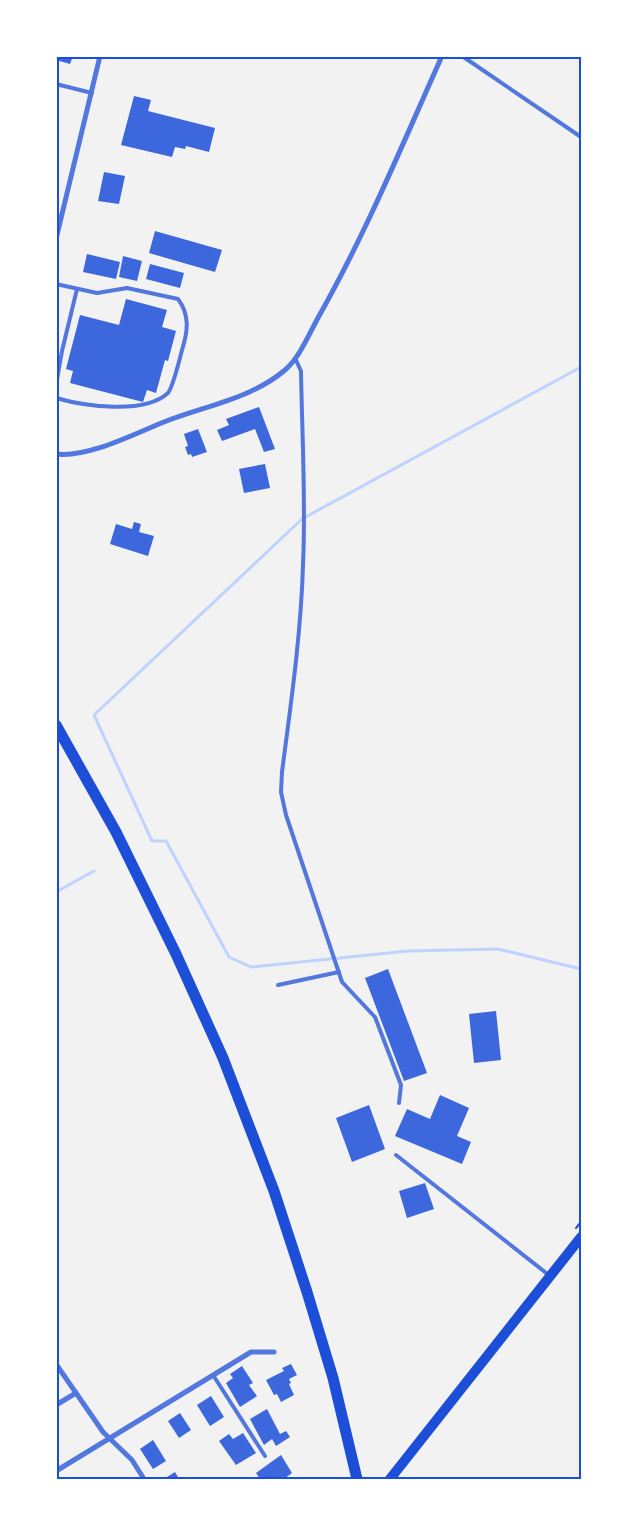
<svg xmlns="http://www.w3.org/2000/svg" width="637" height="1535" viewBox="0 0 637 1535" font-family="'Source Serif 4',serif">
<style>
.lines{fill:none;stroke-linecap:round;stroke-linejoin:round}
.stream{stroke:#bfd3fe;stroke-width:3}
.building{fill:#3d67dc}
.path{stroke:#1d4ed8;stroke-width:2}
.service{stroke:#5277de;stroke-width:4}
.minor{stroke:#5277de;stroke-width:5}
.secondary{stroke:#1d4ed8;stroke-width:10}
.primary{stroke:#1d4ed8;stroke-width:11}
.neatline{fill:none;stroke:#1d4ed8;stroke-width:2}
</style>
<rect width="100%" height="100%" fill="#f2f2f2"/>
<g class="lines">
<g class="stream">
<path d="M581,367l-279,152 -208,196 58,126h14l63,116 22,10 157,-16 90,-2 83,20"/>
<path d="M56,892l38,-21"/>
</g>
</g>
<g class="building">
<path d="M56,56h17l-3,8 -14,-4z"/>
<path d="M134,96l17,4 -3,11 67,17 -6,24 -23,-6 -1,3 -10,-2 -3,10 -51,-12z"/>
<path d="M104,172l21,4 -6,28 -21,-3z"/>
<path d="M155,231l67,19 -7,22 -66,-19z"/>
<path d="M87,254l33,8 -4,17 -33,-7z"/>
<path d="M123,256l19,5 -5,20 -18,-4z"/>
<path d="M150,264l34,9 -4,15 -34,-9z"/>
<path d="M126,299l41,11 -5,17 14,4 -8,30 -3,-1 -9,33 -9,-3 -4,12 -73,-19 3,-12 -7,-2 14,-54 39,10z"/>
<path d="M259,407l16,42 -11,3 -9,-23 -33,12 -5,-11 12,-5 -3,-6z"/>
<path d="M198,429l9,23 -15,5 -1,-3 -3,1 -3,-8 3,-1 -4,-12z"/>
<path d="M265,464l5,24 -26,5 -5,-24z"/>
<path d="M134,522l7,2 -2,8 15,4 -6,20 -38,-12 6,-20 16,5z"/>
<path d="M388,969l39,104 -23,8 -39,-103z"/>
<path d="M496,1011l5,49 -27,3 -5,-49z"/>
<path d="M440,1095l29,13 -12,28 14,6 -9,22 -67,-28 12,-27 23,10z"/>
<path d="M369,1105l16,44 -33,13 -16,-44z"/>
<path d="M425,1183l9,26 -27,9 -8,-27z"/>
<path d="M291,1364l6,11 -8,4 2,4 -2,1 5,11 -13,7 -4,-8 -3,1 -8,-15 18,-9 -2,-3z"/>
<path d="M242,1366l11,17 -4,2 8,11 -17,11 -14,-24 7,-5 -3,-4z"/>
<path d="M211,1396l13,21 -14,9 -13,-21z"/>
<path d="M267,1409l13,25 6,-3 4,6 -14,9 -4,-7 -8,6 -14,-26z"/>
<path d="M180,1413l11,17 -12,8 -11,-17z"/>
<path d="M243,1433l13,20 -20,12 -17,-24 10,-7 4,5z"/>
<path d="M153,1440l13,21 -13,8 -13,-20z"/>
<path d="M281,1455l11,18 -8,6h-24l-4,-6z"/>
<path d="M175,1472l4,7h-15z"/>
</g>
<g class="lines">
<path class="path" d="M576,1228l5,-6"/>
<g class="service">
<path d="M462,56l119,81"/>
<path d="M56,84l36,9"/>
<path d="M56,284l41,9 30,-5 51,11c12,16 10,32 4,51 -2,8 -10,38 -14,43 -24,22 -84,13 -112,5"/>
<path d="M295,358l6,13c1,64 5,129 2,194 -2,69 -12,138 -21,207l-1,20 5,23 56,167 33,35 26,68 -2,18"/>
<path d="M56,385l6,-34 15,-62"/>
<path d="M278,985l61,-13"/>
<path d="M396,1155l154,121"/>
<path d="M213,1375l52,81"/>
</g>
<g class="minor">
<path d="M56,239l44,-183"/>
<path d="M56,454c32,4 78,-20 108,-32 40,-16 87,-23 121,-52 15,-13 24,-36 34,-54 47,-83 84,-173 123,-260"/>
<path d="M56,1364l47,68 29,28 12,19"/>
<path d="M56,1405l20,-12"/>
<path d="M56,1471l195,-119h23"/>
</g>
<path class="secondary" d="M390,1479l191,-242"/>
<path class="primary" d="M56,725l60,107 60,122 47,104 51,133 33,101 26,86 24,101"/>
</g>
<rect width="637" height="1535" fill="none" stroke="#ffffff" stroke-width="115"/>
<rect x="58" y="58" width="522" height="1420" class="neatline"/>
</svg>
